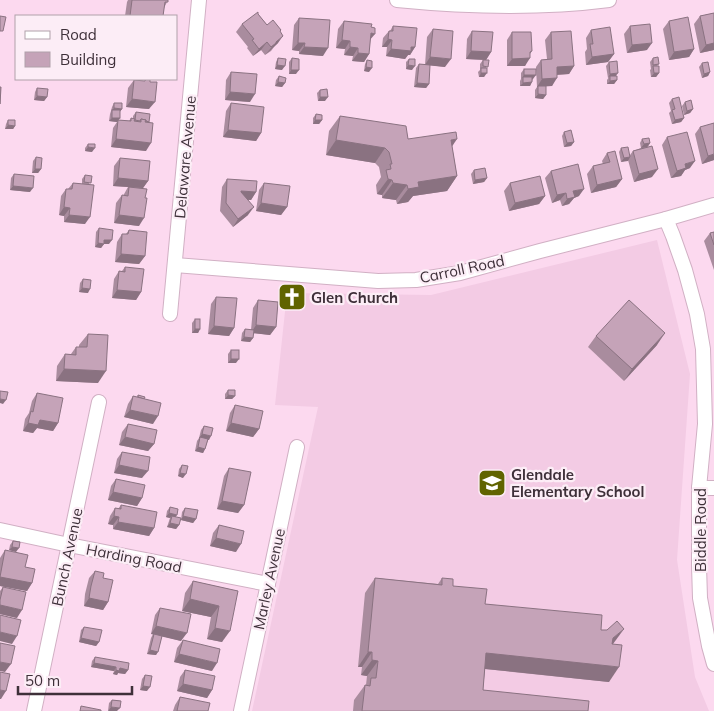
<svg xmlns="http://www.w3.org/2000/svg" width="714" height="711" viewBox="0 0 714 711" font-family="Mulish,sans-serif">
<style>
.built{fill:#f3cbe4}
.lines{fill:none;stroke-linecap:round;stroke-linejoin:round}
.minor-casing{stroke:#d1b0c4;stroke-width:16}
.minor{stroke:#fff;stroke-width:14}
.wall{fill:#a98c9e}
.shaded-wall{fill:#8a7281}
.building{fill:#c5a3b8;stroke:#8a7281}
.labels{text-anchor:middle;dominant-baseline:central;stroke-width:4.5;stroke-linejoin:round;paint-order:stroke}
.street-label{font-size:15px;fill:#3e3039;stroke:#fcedf6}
.poi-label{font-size:15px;font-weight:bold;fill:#3e3039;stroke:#fcedf6;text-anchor:start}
</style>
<rect width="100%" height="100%" fill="#fcd9ef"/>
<path class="built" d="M657,240l33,134 -13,186 18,117 14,34h-457l66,-304 -43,-2 12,-112 144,2z"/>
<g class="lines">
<defs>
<g id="minor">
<path d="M397,0c71,7 142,9 212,0"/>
<path d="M666,219l7,17 12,34 12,44 6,35 2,75 -6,64v77l1,33 9,48 5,18"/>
<path d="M175,265l203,16 38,-1 44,-7 80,-22 126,-32 48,-14"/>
<path d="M170,314l29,-314"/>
<path d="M699,488h15"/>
<path d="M0,530l69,15 199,39"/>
<path d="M34,711l65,-309"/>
<path d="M241,711l56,-264"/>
</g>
</defs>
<use href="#minor" class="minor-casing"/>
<use href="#minor" class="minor"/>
</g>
<g class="wall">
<path d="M128,0h40l-4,8 -1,8h-38l2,-14z"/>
<path d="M714,13v37l-14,3 -6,-29 6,-8z"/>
<path d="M258,14l9,11 13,7 -2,11 -4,4 -3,4 -6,4 -4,-5 -8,6 -6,-8 1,-1 -12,-15 6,-8z"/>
<path d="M299,18l24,38 -24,-2v-3l-7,-1 2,-25z"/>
<path d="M344,21l26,19 -1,14 -5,8 -12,-1 1,-5 -9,-1 1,-6 -9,-1 2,-19z"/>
<path d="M669,21l25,28 -5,8 -20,3 -6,-31z"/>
<path d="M393,26l22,21 -5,8h-2l-3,4 -19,-3 1,-9h-5l1,-9 6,-7h1z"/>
<path d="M630,26l17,24 -20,3 -3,-19z"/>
<path d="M433,29l12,38 -16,-2v19l-3,4 -12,-1 2,-19 3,-4 6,1 2,-28z"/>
<path d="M591,30l23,24 -6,8 -22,3 -1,-13 2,-3 -1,-11z"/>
<path d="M472,31l19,21 -5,8 -20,-1 1,-20z"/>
<path d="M512,32l18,21 -5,13h-18v-26z"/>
<path d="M551,32l23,34 -5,8 -12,1 -5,11h-6v9l-3,4 -8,-1v-8l2,-3 -1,-20 5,-7 6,-1 -2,-19z"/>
<path d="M278,58l4,12 -7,-1 1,-7z"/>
<path d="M292,58l4,16h-7v-12z"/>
<path d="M653,58l6,6 -2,2 2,7 -3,4h-5l-1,-7 1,-1 -1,-7z"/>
<path d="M409,59l3,11 -6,-1v-7z"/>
<path d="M367,60l2,12 -5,-1 1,-7z"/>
<path d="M483,60l4,9 -3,8h-5l-1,-5 2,-2v-6z"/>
<path d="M609,62l7,14 1,4 -3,4h-7v-4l2,-3 -1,1 -2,-12z"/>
<path d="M702,63l8,9 -2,4 -6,2 -3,-11z"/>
<path d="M524,69l9,10 -3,7h-10v-5l1,-2v-6z"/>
<path d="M231,72l19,30 -25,-2 1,-20z"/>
<path d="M279,76l6,7 -3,4 -7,-1 1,-6z"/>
<path d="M146,79l3,30 -23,-2 2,-19 6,-8 10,1z"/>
<path d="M37,88l10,9 -3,4 -10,-1 1,-8z"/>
<path d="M320,90l5,11h-7l-1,-8z"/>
<path d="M672,99l12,19 -3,4 -9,2 -3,-11 2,-2 -2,-8z"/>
<path d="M685,102l8,7 -3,4 -6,2 -2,-9z"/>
<path d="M114,103l8,6 -2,2v7l-2,2 11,1 2,-3 2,1v-3l3,-4 13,10 -1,1 -2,28 -35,-4 2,-19 4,-6 -8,-1 1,-7 1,-3 1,-4z"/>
<path d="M231,103l30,30 -5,8 -33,-4 3,-26z"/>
<path d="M316,114l6,6 -3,4h-6v-6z"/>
<path d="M340,116l68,23 44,7 5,30 -10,15 -34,5 -5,6 -11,2 -1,-4 -14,-2v-3l-5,-1 -1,-9 5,-8 -2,-10 -4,-4 -49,-8 3,-24z"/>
<path d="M8,120l7,6 -2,3h-8l1,-5z"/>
<path d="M700,127l14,33 -12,4 -7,-30z"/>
<path d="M564,132l10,10 -3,4 -7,1 -2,-11z"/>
<path d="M667,137l23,31 -5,2 -4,6 -10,2 -9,-33z"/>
<path d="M642,139l8,4 -2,4 4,30 -18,5 -6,-22 -7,2 -2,-10 2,-4 9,7 3,-4 8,-3 -1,-5z"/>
<path d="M88,144l4,8 -7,-1v-3z"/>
<path d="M607,153l15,26 -6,8 -25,6 -4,-19 6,-8 10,-2 -1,-3z"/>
<path d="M36,157l5,12 -3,4h-6l1,-12z"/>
<path d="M120,158l28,23 -5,7 -4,38 -25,-3 2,-20 6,-8 1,1 5,-9 -15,-1 1,-20z"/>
<path d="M474,170l13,8 -3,4 -11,2 -2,-10z"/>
<path d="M551,171l28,25 -5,2 -5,6 -7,2 -2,-6 -8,3 -7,-25z"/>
<path d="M14,174l16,18 -20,-2 1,-12z"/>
<path d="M85,175l5,10 -5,39 -21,-2v-6l-5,-1 2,-19 5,-7h2l5,-6 9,1v-5z"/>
<path d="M227,179l29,13 -5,8h-4l1,15 -15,12 -13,-16 2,-24z"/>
<path d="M264,183l23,24 -6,8 -25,-4 3,-21z"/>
<path d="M510,183l35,13 -6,8 -30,7 -5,-20z"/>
<path d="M99,228l10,16h-5l-3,4 -6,-1 1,-15z"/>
<path d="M129,230l16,26 -6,8 -24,-2 2,-20 5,-8h4z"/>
<path d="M714,232v38l-10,-29 6,-8z"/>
<path d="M125,267l16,25 -5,8 -24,-2 2,-19 5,-8h3z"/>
<path d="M83,279l5,14 -9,-1 1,-9z"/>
<path d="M216,297l18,31 -5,8 -21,-2 3,-30z"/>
<path d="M258,300l18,27 -6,8 -17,-2v5l-3,4 -9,-1 1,-8 3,-4 6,1 2,-22z"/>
<path d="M195,319l5,10 -2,4h-6v-10z"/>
<path d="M88,334l10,49 -42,-2 1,-15 8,-12h6l5,-7h3v-2z"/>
<path d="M596,336l61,9 -33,36 -36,-34z"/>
<path d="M231,350l5,13h-8v-9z"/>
<path d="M228,390l7,6 -3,3h-7v-5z"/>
<path d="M37,393l21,30 -5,8 -16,-3 -4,5 -10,-2 2,-12 4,-6 3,-12z"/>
<path d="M138,395l6,4 9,25 -29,-7 4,-13 5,-8 4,1z"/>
<path d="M235,405l24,24 -6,8 -27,-6 4,-18z"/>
<path d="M128,424l26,20 -6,7 -29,-6 3,-13z"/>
<path d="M204,426l5,14h-1l-3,9 -2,4 -8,-2 2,-10 2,-3 2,-8z"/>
<path d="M122,452l20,26 -28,-5 3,-14z"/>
<path d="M182,465l1,13 -5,-2 1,-7z"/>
<path d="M229,468l15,37 -6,8 -21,-4 7,-33z"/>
<path d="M116,479l26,19 -5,8 -29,-6 3,-14z"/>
<path d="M121,505l33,23 -5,8 -36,-7v-4l-5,-1 2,-8 5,-8 3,1z"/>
<path d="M170,507l6,10 3,8 -3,4 -9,-2 3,-9 -4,-1 1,-6z"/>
<path d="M185,508l11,11 -3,4 -12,-3 1,-8z"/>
<path d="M219,525l17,27 -26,-6 3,-13z"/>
<path d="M13,541l3,11 -7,-2 1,-5z"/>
<path d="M5,550l20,17 7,16 -5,8 -27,-5v-28z"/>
<path d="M95,571l8,7 5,24 -5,8 -19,-4 1,-12 4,-16z"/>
<path d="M375,578l63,6 4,-6 11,8 32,18 116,26 12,14 -4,38 -124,-13 -2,21 105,21h-235l1,-11 11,-15h1l1,-9 -6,-1 1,-8h-4l7,-74z"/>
<path d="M193,581l45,10 -16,51 -15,-3 4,-22 -29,-6 3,-18z"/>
<path d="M3,587l14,31 -17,-4v-23z"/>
<path d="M160,608l21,33 -19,-5 -6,19 -9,-1 4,-16 2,-4h-2l4,-19z"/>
<path d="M84,627l15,15 -3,4 -17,-4 2,-12z"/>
<path d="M183,640l29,31 -38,-9 3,-14z"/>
<path d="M95,657l33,13 -3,4 -7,-1 -1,2 -4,-1 1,-3 -23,-4 1,-6z"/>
<path d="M185,670l27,20 -5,8 -30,-7 3,-14z"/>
<path d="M145,675l2,16 -7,-1 2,-11z"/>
<path d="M180,697l28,14h-35l2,-6z"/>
<path d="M112,700l9,1 -13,10 1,-8z"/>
</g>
<g class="shaded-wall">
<path d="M371,33l4,1 -6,7z"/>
<path d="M283,36l-5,7 -13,12 11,-13z"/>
<path d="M388,39l4,1 -5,7h-5z"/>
<path d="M342,40l8,1 -5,8 -9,-1z"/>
<path d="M267,42l-6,8 -8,6 6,-7z"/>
<path d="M298,43h7l-6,8 -7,-1z"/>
<path d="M652,43l-5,7 -20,3 5,-8z"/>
<path d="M714,43v7l-14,3 6,-8z"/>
<path d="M304,47l24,1 -5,8 -24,-2z"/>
<path d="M350,47l8,1 -5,8 -9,-1z"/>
<path d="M411,47h4l-5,8h-2l-3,4 -19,-3 5,-7z"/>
<path d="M694,49l-5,8 -20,3 5,-8z"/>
<path d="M471,51l20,1 -5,8 -20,-1z"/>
<path d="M532,51l-5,7h3l-5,8h-18l5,-7z"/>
<path d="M358,53l11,1 -5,8 -12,-1z"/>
<path d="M614,54l-6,8 -22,3 6,-8z"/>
<path d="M430,57l21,2 -6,8 -20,-2z"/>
<path d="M277,65l8,1 -3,4 -7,-1z"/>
<path d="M408,65l7,1 -3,4 -6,-1z"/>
<path d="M574,66l-5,8 -18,1 6,-8z"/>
<path d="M366,67l6,1 -3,4 -5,-1z"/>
<path d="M291,70h8l-3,4h-7z"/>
<path d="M710,72l-2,4 -6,2 2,-4z"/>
<path d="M481,73h6l-3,4h-5z"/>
<path d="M618,73l-3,4 -5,-1 -2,2 2,-4z"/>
<path d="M654,73h5l-3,4h-5z"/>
<path d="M524,75h12l-3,4h-10v-2l-2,2z"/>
<path d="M557,78l-5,8 -15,1 5,-8z"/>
<path d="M617,80l-3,4h-7l3,-3z"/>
<path d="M278,82l7,1 -3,4 -7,-1z"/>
<path d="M532,82l-2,4h-10l3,-3z"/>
<path d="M417,83l12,1 -3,4 -12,-1z"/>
<path d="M230,92l25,2 -5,8 -25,-2z"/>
<path d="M538,94l8,1 -3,4 -8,-1z"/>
<path d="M37,96l10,1 -3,4 -10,-1z"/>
<path d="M320,97h8l-3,4h-7z"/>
<path d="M132,99l23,3 -6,7 -23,-2z"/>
<path d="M114,108l8,1 -3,4 -7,-3z"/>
<path d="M693,109l-3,4 -6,2 3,-4z"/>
<path d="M112,118h8l-3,4 -8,-1z"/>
<path d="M684,118l-3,4 -9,2 3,-4z"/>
<path d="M315,120h7l-3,4h-6z"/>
<path d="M8,125l7,1 -2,3h-8z"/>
<path d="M228,130l33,3 -5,8 -33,-4z"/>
<path d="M116,139l35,4 -5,8 -35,-4z"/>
<path d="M457,139l-10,15 4,-14z"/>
<path d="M336,140l49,8 -10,15 -49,-8z"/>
<path d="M574,142l-3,4 -7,1 3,-4z"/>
<path d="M650,143l-3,4 -6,1 3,-4z"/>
<path d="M88,147l7,1 -3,4 -7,-1z"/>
<path d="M714,154v6l-12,4 6,-8z"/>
<path d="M630,157l-2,4 -7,1 3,-4z"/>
<path d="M695,161l-5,7 -5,2 -4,6 -10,2 6,-7 8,-7z"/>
<path d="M35,169h6l-3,4h-6z"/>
<path d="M658,169l-6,8 -18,5 5,-8z"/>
<path d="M457,176l-10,15 -34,5 -5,6 -11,2 11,-15 10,-7z"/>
<path d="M118,178l30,3 -5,7 -30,-2z"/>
<path d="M487,178l-3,4 -11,2 2,-4z"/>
<path d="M388,179l4,1 -10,15 -5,-1z"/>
<path d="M622,179l-6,8 -25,6 6,-8z"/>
<path d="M393,183l14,2 -11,15 -14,-2z"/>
<path d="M13,186l20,2 -3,4 -20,-2z"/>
<path d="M584,189l-5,7 -5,2 -5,6 -7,2 11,-15z"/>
<path d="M241,191l15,1 -5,8 -15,-1z"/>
<path d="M566,193l-6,7 -8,3 5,-8z"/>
<path d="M545,196l-6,8 -30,7 6,-8z"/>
<path d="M261,203l26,4 -6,8 -25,-4z"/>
<path d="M64,207l6,1 -6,8 -5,-1z"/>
<path d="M254,207l-6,8 -15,12 5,-8z"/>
<path d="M69,215l21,2 -5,7 -21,-2z"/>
<path d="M119,215l25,3 -5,8 -25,-3z"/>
<path d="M104,240h8l-3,4h-5l-3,4 -6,-1 3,-4z"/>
<path d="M121,254l24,2 -6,8 -24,-2z"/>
<path d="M82,288l8,1 -2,4 -9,-1z"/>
<path d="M117,290l24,2 -5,8 -24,-2z"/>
<path d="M256,325l20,2 -6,8 -19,-2z"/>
<path d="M214,326l20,2 -5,8 -21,-2z"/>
<path d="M195,329h5l-2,4h-6z"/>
<path d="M665,333l-8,12 -33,36 8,-12z"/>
<path d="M244,337l9,1 -3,4 -9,-1z"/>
<path d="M231,359h8l-3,4h-8z"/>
<path d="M64,369l42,2 -8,12 -42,-2z"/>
<path d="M228,395l7,1 -3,3h-7z"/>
<path d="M0,399l6,1 -3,4 -3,-1z"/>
<path d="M130,410l28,6 -5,8 -29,-7z"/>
<path d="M40,420l18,3 -5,8 -16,-3 -4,5 -10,-2 5,-8z"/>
<path d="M231,423l28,6 -6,8 -27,-6z"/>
<path d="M202,434l9,2 -2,4 -10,-2z"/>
<path d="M125,437l29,7 -6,7 -29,-6z"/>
<path d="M198,447l7,2 -2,4 -8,-2z"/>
<path d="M119,465l29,6 -6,7 -28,-5z"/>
<path d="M180,473l6,1 -3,4 -5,-2z"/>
<path d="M113,492l29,6 -5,8 -29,-6z"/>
<path d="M222,501l22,4 -6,8 -21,-4z"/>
<path d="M169,513l8,2 -3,4 -2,-3 -2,2 -4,-1z"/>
<path d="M114,516l5,1 -6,8 -5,-1z"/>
<path d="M183,516l13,3 -3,4 -12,-3z"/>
<path d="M118,522l36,6 -5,8 -36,-7z"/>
<path d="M170,523l9,2 -3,4 -9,-2z"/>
<path d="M216,538l25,6 -5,8 -26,-6z"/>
<path d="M12,547l7,1 -3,4 -7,-2z"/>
<path d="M0,577l32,6 -5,8 -27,-5z"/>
<path d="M89,598l19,4 -5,8 -19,-4z"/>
<path d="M190,599l29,7 -8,11 -29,-6z"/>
<path d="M0,605l22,5 -5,8 -17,-4z"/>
<path d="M156,626l31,7 -6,8 -30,-7z"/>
<path d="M215,628l15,3 -8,11 -15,-3z"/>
<path d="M624,629l-11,15 -11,9 11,-15z"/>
<path d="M0,632l17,4 -5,8 -12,-3z"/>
<path d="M81,638l18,4 -3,4 -17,-4z"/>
<path d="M150,650l8,2 -2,3 -9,-1z"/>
<path d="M368,652h4l-10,15h-4z"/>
<path d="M486,653l133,14 -10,15 -133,-14z"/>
<path d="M179,654l38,9 -5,8 -38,-9z"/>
<path d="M372,660l6,1 -11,15 -6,-1z"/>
<path d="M0,662l11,2 -6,8 -5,-1z"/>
<path d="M94,663l22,4 -2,4 -23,-4z"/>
<path d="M120,668l8,2 -3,4 -7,-1 -1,2 -4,-1 3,-4z"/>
<path d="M183,684l29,6 -5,8 -30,-7z"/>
<path d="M143,686l7,1 -3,4 -7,-1z"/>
<path d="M0,690l6,1 -5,8h-1z"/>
<path d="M111,707l9,1 -3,3h-9z"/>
</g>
<g class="building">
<path d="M132,0h36v2h-3l-2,14h-33z"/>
<path d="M258,12v2l9,11 6,-5 8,10 -1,1 3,5 -7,6v1l-5,4 -4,-5 -8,7 -7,-9 2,-1 -12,-15z"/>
<path d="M714,13v30l-8,2 -6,-29z"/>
<path d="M0,16l6,1 -3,14h-3z"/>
<path d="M688,17l6,32 -20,3 -5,-31z"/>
<path d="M299,18l31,2 -2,28 -24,-1 1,-4h-7z"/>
<path d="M344,21l28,3 -1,3 4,1v6l-4,-1 -2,21 -11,-1v-5l-8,-1v-6l-8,-1z"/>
<path d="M650,24l2,19 -20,2 -2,-19z"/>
<path d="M393,26l24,2 -2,19h-4v4l-20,-2 1,-9 -4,-1 1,-8h4z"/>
<path d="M610,27l4,27 -22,3 -2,-13h3l-2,-14z"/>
<path d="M433,29l20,2 -2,28 -21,-2z"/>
<path d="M472,31l21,1 -2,20 -20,-1z"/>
<path d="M571,31l3,35 -17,1v11l-15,1 -1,-19 11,-1 -1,-27z"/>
<path d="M512,32h19l1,19 -2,1v6l-18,1z"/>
<path d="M658,57l1,7 -6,1v-7z"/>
<path d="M278,58l8,1 -1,7 -8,-1z"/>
<path d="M292,58l7,1v11h-8z"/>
<path d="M409,59h6v7l-7,-1z"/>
<path d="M367,60l5,1v7l-6,-1z"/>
<path d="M483,60h6l-1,7 -5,-1z"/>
<path d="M617,61l1,12 -8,1 -1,-12z"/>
<path d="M708,62l2,10 -6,2 -2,-11z"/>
<path d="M419,64l11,1 -1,19 -12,-1z"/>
<path d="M653,66h6v7h-5z"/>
<rect x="481" y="68" width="6" height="5"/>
<rect x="524" y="69" width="12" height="6"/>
<path d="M231,72l26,2 -2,20 -25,-2z"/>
<path d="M279,76l7,2 -1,5 -7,-1z"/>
<path d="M610,76h7v4l-7,1z"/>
<path d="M523,77h9v5l-9,1z"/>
<path d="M146,79h4v3h7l-2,20 -23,-3 2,-19 11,1z"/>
<path d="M538,86h8v9l-8,-1z"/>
<path d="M0,87h1l-1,17z"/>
<path d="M37,88l11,1 -1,8 -10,-1z"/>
<path d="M327,89l1,8h-8v-7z"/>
<path d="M679,97l5,21 -9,2 -3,-10 3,-1 -3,-10z"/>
<path d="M691,100l2,9 -6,2 -2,-9z"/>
<path d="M114,103h8v6l-8,-1z"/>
<path d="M231,103l33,4 -3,26 -33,-3z"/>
<rect x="112" y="110" width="8" height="8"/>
<path d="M136,112l14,2 -1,8 -3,-1v-1l-5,-1 -1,2 -5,-1z"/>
<path d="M316,114l6,1v5h-7z"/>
<path d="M340,116l66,10 2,13 48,-7 1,7 -6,1 6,36 -39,6 1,5 -11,2 -1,-4 -14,-2 -1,-3 -4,-1 -2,-9 5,-1 -1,-5h2l-3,-12 -4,-4 -49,-8z"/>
<path d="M131,118l4,1 -1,2 7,1v-3l5,1 -1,2 8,1 -2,20 -35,-4 2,-19 13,1z"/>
<path d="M8,120h7v6l-7,-1z"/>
<path d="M714,123v31l-6,2 -8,-29z"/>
<path d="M571,130l3,12 -7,1 -3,-11z"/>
<path d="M687,132l8,29 -10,3 1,4 -9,3 -10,-34z"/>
<path d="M649,138l1,5 -6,1 -2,-5z"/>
<path d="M88,144h7v4l-7,-1z"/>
<path d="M652,146l6,23 -19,5 -6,-23z"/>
<path d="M628,147l2,10 -6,1 -3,-10z"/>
<path d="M615,151l7,28 -25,6 -4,-19 17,-4 -3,-9z"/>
<path d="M36,157l6,1 -1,11h-6z"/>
<path d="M120,158l30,3 -2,20 -30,-3z"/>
<path d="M578,164l6,25 -11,2 2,6 -8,2 -1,-6 -9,2 -6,-24z"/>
<path d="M485,168l2,10 -12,2 -1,-10z"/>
<path d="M14,174l20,2 -1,12 -20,-2z"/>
<path d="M85,175l7,1 -1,7 -7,-1z"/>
<path d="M540,176l5,20 -30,7 -5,-20z"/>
<path d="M227,179l30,2 -1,11 -15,-1v1l13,15 -16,12 -12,-16z"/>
<path d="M73,183l21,2 -4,32 -21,-2 1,-7 -6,-1 2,-18h6z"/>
<path d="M264,183l26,3 -3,21 -26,-4z"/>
<path d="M129,187l18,2 -2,9h2l-3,20 -25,-3 3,-20 6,1z"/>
<path d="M99,228l14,2 -1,10h-8v4l-6,-1z"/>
<path d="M129,230l18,2 -2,24 -24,-2 1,-20h6z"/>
<path d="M714,232v13l-4,-12z"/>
<path d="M125,267l19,2 -3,23 -24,-2 2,-19 6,1z"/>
<path d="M83,279l8,1 -1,9 -8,-1z"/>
<path d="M216,297l21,1 -3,30 -20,-2z"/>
<path d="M258,300l20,2 -2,25 -20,-2z"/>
<path d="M629,300l36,33 -33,36 -36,-33z"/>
<rect x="195" y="319" width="5" height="10"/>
<path d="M245,329l9,1 -1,8 -9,-1z"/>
<path d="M88,334l20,1 -2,36 -42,-2 1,-15 11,1v-8h11z"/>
<rect x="231" y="350" width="8" height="9"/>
<path d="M228,390h7v6l-7,-1z"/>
<path d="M0,391l8,1 -2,8 -6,-1z"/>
<path d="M37,393l26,5 -5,25 -18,-3 -2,5 -10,-2 3,-12 2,1z"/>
<path d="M138,395l7,2 -1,2 -6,-2z"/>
<path d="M133,396l28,7 -3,13 -28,-6z"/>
<path d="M235,405l28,6 -4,18 -28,-6z"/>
<path d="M128,424l29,6 -3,14 -29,-7z"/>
<path d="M204,426l9,2 -2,8 -9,-2z"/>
<path d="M200,437l8,2 -3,10 -7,-2z"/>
<path d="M122,452l28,5 -2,14 -29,-6z"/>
<path d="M182,465l6,1 -2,8 -6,-1z"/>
<path d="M229,468l22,4 -7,33 -22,-4z"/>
<path d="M116,479l29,6 -3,13 -29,-6z"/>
<path d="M121,505l36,7 -3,16 -36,-6 1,-5 -5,-1 1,-8 6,1z"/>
<path d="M170,507l8,2 -1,6 -8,-2z"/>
<path d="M185,508l13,2 -2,9 -13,-3z"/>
<path d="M172,516l9,2 -2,7 -9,-2z"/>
<path d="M219,525l25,6 -3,13 -25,-6z"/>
<path d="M13,541l7,1 -1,6 -7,-1z"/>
<path d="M5,550l23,5 -3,12 10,2 -3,14 -32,-6z"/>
<path d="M95,571l9,2 -1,5 10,2 -5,22 -19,-4 2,-12z"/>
<path d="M375,578l67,7v-7l11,1v7l34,3 -2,15 117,11 -1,15h6l10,-9 7,8 -11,9 -1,6 10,1 -3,22 -133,-14 -3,37 106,11 -1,10h-226l3,-26 5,1 1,-8h5l2,-17 -6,-1v-8h-4z"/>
<path d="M193,581l45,10 -8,40 -15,-3 4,-22 -29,-7z"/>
<path d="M3,587l23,5 -4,18 -22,-5v-5z"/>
<path d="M160,608l31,6 -4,19 -31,-7z"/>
<path d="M0,615l21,5 -4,16 -17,-4z"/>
<path d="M84,627l18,3 -3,12 -18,-4z"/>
<path d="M154,634l8,2 -4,16 -8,-2z"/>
<path d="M183,640l37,9 -3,14 -38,-9z"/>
<path d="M0,643l15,3 -4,18 -11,-2z"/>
<path d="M95,657l34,6 -1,7 -8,-2 -1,3 -3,-1v-3l-22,-4z"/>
<path d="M185,670l30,6 -3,14 -29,-6z"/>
<path d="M0,672l10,2 -4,17 -6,-1z"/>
<path d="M145,675l7,1 -2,11 -7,-1z"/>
<path d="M180,697l30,6 -2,8h-31z"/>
<path d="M112,700l9,1 -1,7 -9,-1z"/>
<path d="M81,706l20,4v1h-21z"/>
</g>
<defs>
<symbol id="church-square" viewBox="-11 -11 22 22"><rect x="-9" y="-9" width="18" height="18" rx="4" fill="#606400" stroke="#fcedf6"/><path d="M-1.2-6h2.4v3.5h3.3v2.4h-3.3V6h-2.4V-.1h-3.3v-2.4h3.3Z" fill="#fff"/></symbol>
<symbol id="school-square" viewBox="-11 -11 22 22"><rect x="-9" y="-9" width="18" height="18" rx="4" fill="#606400" stroke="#fcedf6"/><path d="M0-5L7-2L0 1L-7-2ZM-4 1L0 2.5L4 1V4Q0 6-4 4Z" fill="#fff"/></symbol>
</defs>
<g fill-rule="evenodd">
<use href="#church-square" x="276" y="281" width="32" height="32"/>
<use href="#school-square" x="476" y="467" width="32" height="32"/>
</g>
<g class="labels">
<g class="street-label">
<text transform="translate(185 157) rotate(-85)">Delaware Avenue</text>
<text transform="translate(462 269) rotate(-12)">Carroll Road</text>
<text transform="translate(700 530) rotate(-90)">Biddle Road</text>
<text transform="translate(67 557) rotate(-78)">Bunch Avenue</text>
<text transform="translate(134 558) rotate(11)">Harding Road</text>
<text transform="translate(269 579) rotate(-78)">Marley Avenue</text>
</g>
<g class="poi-label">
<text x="311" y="297">Glen Church</text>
<text x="511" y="474">Glendale<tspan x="511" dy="17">Elementary School</tspan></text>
</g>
</g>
<rect x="15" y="15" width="162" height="65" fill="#fcedf6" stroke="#b0a1aa"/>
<rect x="25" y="31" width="25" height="8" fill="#ffffff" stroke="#b0a1aa"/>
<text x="60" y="40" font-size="15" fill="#3e3039">Road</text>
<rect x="25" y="52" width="25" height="15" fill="#c5a3b8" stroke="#b0a1aa"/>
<text x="60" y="65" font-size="15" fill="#3e3039">Building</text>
<path d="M18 686v8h114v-8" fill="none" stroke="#3e3039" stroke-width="2.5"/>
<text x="25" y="686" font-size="15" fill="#3e3039" stroke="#fcedf6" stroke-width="4" paint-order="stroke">50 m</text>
</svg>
